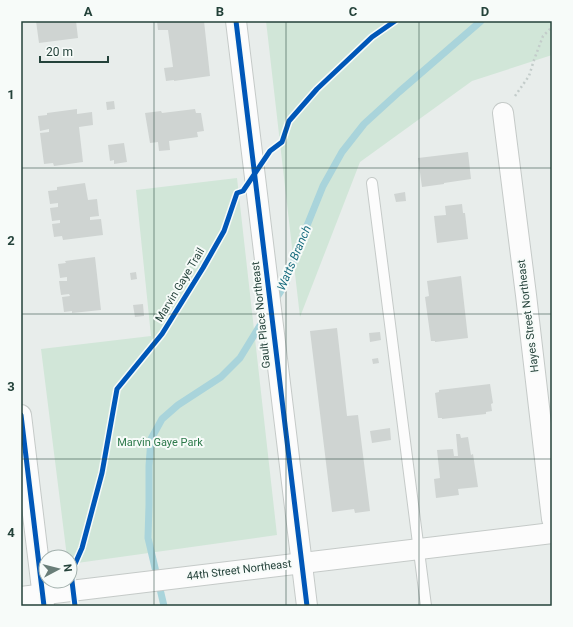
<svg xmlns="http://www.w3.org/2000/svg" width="573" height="627" viewBox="0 0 573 627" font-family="Roboto,sans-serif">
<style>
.green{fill:#d1e6d8}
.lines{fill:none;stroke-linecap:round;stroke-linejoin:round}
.stream{stroke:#a9d4db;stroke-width:7}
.building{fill:#cfd4d2}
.lane-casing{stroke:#c5cac8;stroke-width:12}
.street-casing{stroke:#c5cac8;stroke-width:22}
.path{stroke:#c3ccca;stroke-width:2.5;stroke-dasharray:2 3;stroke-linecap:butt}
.lane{stroke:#fcfcfc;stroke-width:10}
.street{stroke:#fcfcfc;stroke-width:20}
.cycleway-casing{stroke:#f7fbf9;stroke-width:8}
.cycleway{stroke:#0057b8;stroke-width:5}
.grid{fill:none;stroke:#24423a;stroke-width:1;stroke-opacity:0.55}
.labels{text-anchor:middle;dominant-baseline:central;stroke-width:4;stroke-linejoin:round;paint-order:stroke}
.street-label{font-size:11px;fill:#24423a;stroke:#f7fbf9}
.park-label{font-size:11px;fill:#2d7a4b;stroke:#f7fbf9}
.water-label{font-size:12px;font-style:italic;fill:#1c6f80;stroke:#f7fbf9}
.neatline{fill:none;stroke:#24423a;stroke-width:1.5}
.grid-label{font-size:13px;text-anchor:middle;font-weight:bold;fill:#24423a}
</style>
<rect width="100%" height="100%" fill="#e8edeb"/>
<g class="green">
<path d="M266,21h286v34l-80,26 -112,81 -60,155z"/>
<path d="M237,178l40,357 -207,29v-7h-3l-26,-208 110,-13 -15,-146z"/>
</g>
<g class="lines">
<g class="stream">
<path d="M274,302l12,-19 16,-45 21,-52 19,-34 22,-28 35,-32 82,-71"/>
<path d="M164,606l-16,-68 1,-33v-39l2,-27 11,-20 16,-14 43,-28 19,-19 27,-44"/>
</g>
</g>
<g class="building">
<path d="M36,21h40l2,17 -39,5z"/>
<path d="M157,21h47l6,55 -36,5v-1l-8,1 -2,-13 9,-1 -5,-37h-10z"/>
<path d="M114,101l1,8 -8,1 -1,-8z"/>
<path d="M77,109v5l15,-2 1,13 -14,2 4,35 -29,4 -1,-3 -9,1 -4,-31 9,-1v-3l-9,2 -2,-15 9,-1v-2z"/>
<path d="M195,109l1,4h5l3,18 -7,1 1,5 -29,4 1,9 -11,1 -1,-9 -8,1 -5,-30 16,-2 1,2z"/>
<path d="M124,143l3,19 -13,2v-4l-4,1 -2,-16z"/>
<path d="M468,152l3,27 -27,4v1l-22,3 -4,-29z"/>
<path d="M85,183l3,17 9,-1 2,17 -9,1v3l11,-1 2,16 -40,5 -1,-4 -8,1 -2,-13 8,-1v-3l-8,1 -2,-13 8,-1v-4l-8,1 -2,-13 9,-1v-3z"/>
<path d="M405,192l1,9 -10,1 -2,-8z"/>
<path d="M462,204l1,9h2l3,26 -31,4 -3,-27 12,-1 -1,-9z"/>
<path d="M95,257l6,53 -29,3v-2l-8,1 -2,-15 8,-1 -1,-2 -8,1 -2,-14h8v-4l-7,1 -2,-14 8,-1 -1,-2z"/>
<path d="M136,272l1,7 -6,1 -1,-7z"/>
<path d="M461,276l7,62 -33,4v-1h-4l-6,-44 4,-1 -2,-15z"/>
<path d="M143,304l1,12 -9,1 -2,-12z"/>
<path d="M337,328l10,88 11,-1 12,96 -15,2 -1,-4 -22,3 -22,-181z"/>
<path d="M380,332l1,8 -11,2 -1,-9z"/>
<path d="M378,358l1,5 -6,1 -1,-5z"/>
<path d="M490,384l3,19 -2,1 1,7 -6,1v2l-44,5v-1h-4l-3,-25 4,-1v-2z"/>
<path d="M390,428l1,12 -19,3 -2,-12z"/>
<path d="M456,434h4l1,4 7,-1 3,18 2,-1 5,33 -20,2 1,6 -23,3 -2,-19 6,-1 -3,-28 16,-1 1,7h4z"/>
</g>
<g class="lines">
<defs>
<path id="lane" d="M372,183l54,423"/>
<g id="street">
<path d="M236,21l71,585"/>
<path d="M503,113l23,182 26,224"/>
<path d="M21,415l23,191"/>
<path d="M21,597l531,-64"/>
</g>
</defs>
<use href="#lane" class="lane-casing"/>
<use href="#street" class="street-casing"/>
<path class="path" d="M515,96l14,-20 5,-16 9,-24 9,-9"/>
<use href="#lane" class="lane"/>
<use href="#street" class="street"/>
<defs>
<g id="cycleway">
<path d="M236,21l71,585"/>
<path d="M21,415l23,191"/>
<path d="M75,606l-4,-33 11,-25 20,-75 15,-84 45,-55 41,-66 21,-37 13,-38 6,-2 27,-40 12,-9 7,-21 28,-32 55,-52 23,-16"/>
</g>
</defs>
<use href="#cycleway" class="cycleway-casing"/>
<use href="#cycleway" class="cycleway"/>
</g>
<path class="grid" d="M154,21v585M286,21v585M419,21v585M21,168h531M21,314h531M21,459h531"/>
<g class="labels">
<g class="street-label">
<text transform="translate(180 285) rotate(-59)">Marvin Gaye Trail</text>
<text transform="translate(261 315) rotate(-96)">Gault Place Northeast</text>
<text transform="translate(528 316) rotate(-97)">Hayes Street Northeast</text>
<text transform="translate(239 570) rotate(-7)">44th Street Northeast</text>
</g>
<g class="park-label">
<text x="160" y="442">Marvin Gaye Park</text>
</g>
<g class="water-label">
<text transform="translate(294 258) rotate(-67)">Watts Branch</text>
</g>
</g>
<rect width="573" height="627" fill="none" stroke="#f7fbf9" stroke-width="44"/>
<g transform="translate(58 569) rotate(83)"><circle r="19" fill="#f7fbf9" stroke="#a3b1ad"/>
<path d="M0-3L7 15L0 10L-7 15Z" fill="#697e78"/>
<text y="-6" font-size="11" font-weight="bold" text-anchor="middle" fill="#24423a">N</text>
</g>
<path d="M40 56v6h68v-6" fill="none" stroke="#24423a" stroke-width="2"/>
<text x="46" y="56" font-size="12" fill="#24423a" stroke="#f7fbf9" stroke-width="3" paint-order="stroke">20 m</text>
<rect x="22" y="22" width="529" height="583" class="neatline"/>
<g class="grid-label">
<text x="88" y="16">A</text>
<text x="220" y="16">B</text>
<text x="353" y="16">C</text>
<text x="485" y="16">D</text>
<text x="11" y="99">1</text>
<text x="11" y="245">2</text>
<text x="11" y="391">3</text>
<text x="11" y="537">4</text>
</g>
</svg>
